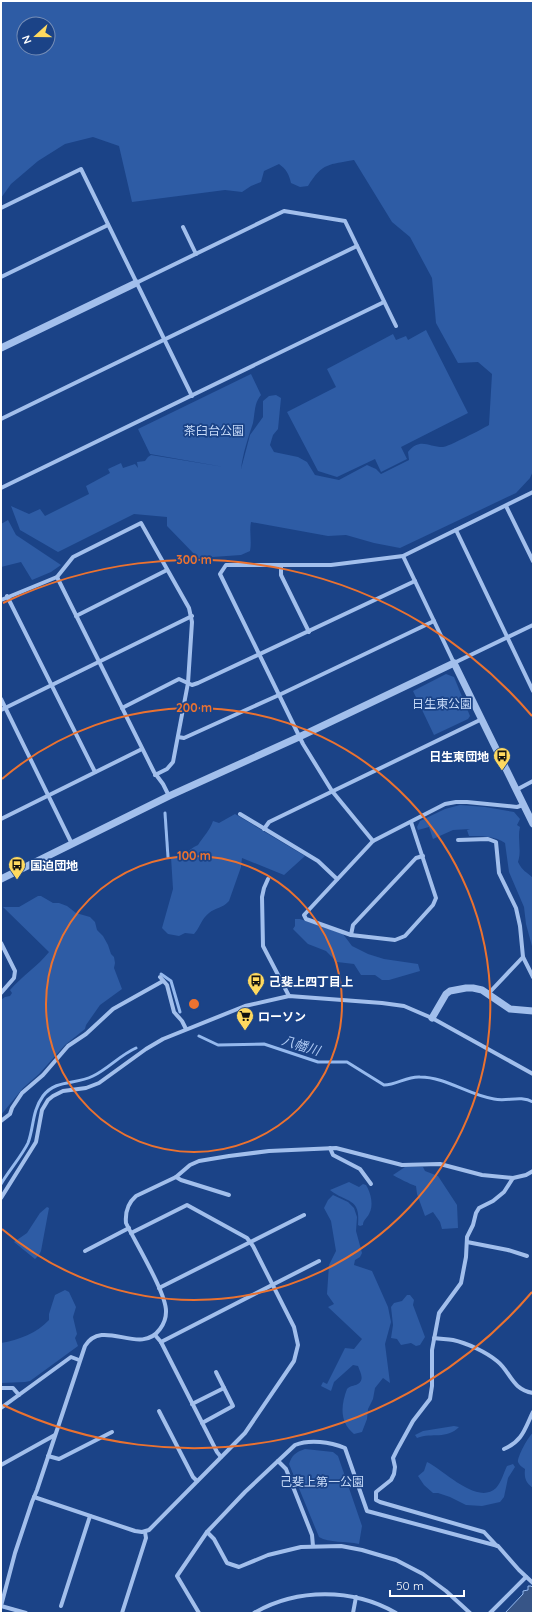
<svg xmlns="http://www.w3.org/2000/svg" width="534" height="1614" viewBox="0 0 534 1614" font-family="Quicksand,'Noto Sans JP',sans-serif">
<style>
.green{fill:#2e5ca5;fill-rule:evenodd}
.water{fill:#375587;stroke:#95b9ee}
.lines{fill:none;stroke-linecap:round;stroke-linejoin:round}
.stream{stroke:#95b9ee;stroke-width:3}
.minor{stroke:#a2bfec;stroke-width:4}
.tertiary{stroke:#a2bfec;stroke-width:7}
.ring{fill:none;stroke:#eb7230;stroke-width:2}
.labels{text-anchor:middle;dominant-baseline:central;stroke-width:3.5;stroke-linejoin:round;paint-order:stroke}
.park-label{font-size:12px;fill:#c7dbf9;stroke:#1b4387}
.poi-label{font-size:12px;font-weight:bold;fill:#fff;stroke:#1b4387;text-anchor:start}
.water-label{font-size:13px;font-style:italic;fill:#aec9f3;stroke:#1b4387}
.centre{fill:#eb7230;stroke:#1b4387;stroke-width:2}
.ring-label{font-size:12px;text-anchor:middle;font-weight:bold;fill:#eb7230;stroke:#1b4387;stroke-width:3.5;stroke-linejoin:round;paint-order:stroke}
</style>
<rect width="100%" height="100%" fill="#1b4387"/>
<g class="green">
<path d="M1,1h532v470l-3,7 -14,15 -116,55 -26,-5 -28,-8 -18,1 -77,-14c-2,9 1,19 -1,29l-9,4 -43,3 -31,-32v-9l-33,-3 -76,38 -38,-22 -9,-24 18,8 11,-5 5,7 44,-22 -3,-8 24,-13 -2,-4 13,-6 2,5 12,-4 3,4 -1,-6 8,-1 3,-4 3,-2 73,12 -74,-13 -12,-25 113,-55 10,21c-7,8 -6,18 -8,28 -5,15 -10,30 -12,46l9,-34 13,-18v-16l6,-5 7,-1 5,3 -3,31 -5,6 -3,10 4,7 24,5 9,5 8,13 24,5 28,-15 9,4 5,5 28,-14 -1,-8c12,-15 20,-5 35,-5 5,0 39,-18 46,-22l3,-51 -14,-12 -20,1 -22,-40 -4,-45 -22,-41 -18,-15 -38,-62c-25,5 -31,2 -46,26l-8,1 -9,-4c-2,-9 -5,-14 -12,-19l-15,7 -3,11 -10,4 -9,6 -17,-2 -93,12 -13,-56 -26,-9 -28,7 -27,17 -27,23 -10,14zM24,24h24v24h-24z"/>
<path d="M426,330l42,83 -67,34 6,12 -26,13 -6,-13 -38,18 -19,-6 -31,-59 49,-25 -9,-18 66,-35 3,6 10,-4 2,4z"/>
<path d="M8,520l8,15 45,30 -10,7 -19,8 -11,-18 -20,5v-43z"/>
<path d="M446,674l8,3 16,39 -2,3 -34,16 -21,-44z"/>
<path d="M460,805l25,2 29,5 6,7 -3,6 3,2c-3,12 2,23 -2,35 5,10 8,9 15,16v72l-7,-26 -2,-17 -15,-35 -4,-29c-9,-7 -25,-7 -36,-7l-2,-6 3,-1 -17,1 -20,9 -4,-12 -11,3 -1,-3 3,-6 25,-12z"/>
<path d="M235,814l70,42 -21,19 -42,-17 -1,9 -12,34c-6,7 -14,7 -20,12 -8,6 -9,15 -15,21l-9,-1 -6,3 -11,-2 -6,-6 11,-39 -2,-32 10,-1 13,-9 4,-2c5,-8 12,-15 15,-24l6,2z"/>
<path d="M38,896h3l12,7h6l8,3 9,7 14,4 5,5 2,8 6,6 5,9 3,9 3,3 1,6 -1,5 8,21 -22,16 -14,20 -1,4 -20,16 -26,29 -16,14 -22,27v-115l4,-3 5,-1 2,-3 -2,-3c12,-14 28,-24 39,-38l-46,-45h16z"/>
<path d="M295,919h5l43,15 9,12 16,8 16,5 34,5 2,7 -31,9h-7l-7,-5h-14l-7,-11 -17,-2 -11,-11 -18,-7 -15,-15 2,-3z"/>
<path d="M405,1167h18l2,4 13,5 19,29 1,23 -16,1 -2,-7 -7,-10 -8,4 -8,-22 -1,-8c-4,-1 -20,-9 -23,-11z"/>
<path d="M349,1182l10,5 4,-3 3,1c5,8 8,21 3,29 -2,4 -6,6 -6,11l-3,1 -2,-1c3,-28 -12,-22 -28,-35z"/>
<path d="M333,1195l15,7 6,6 3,9 -1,14 6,22 -2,4 -5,3 -1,5 18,6 16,36 3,15 -6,22 5,39 -7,-5 -8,10 -2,11 -5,10 -1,10 -5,13 -8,2c-15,-12 -13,-29 -7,-45 3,-3 5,-3 9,-4 10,-4 4,-13 2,-19l-5,-1 -19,17 -3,9 -10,-5 2,-4 4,2 18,-36 9,1 8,-10 -34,-32 6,-3 -7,-10 2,-29 7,-14 -5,-30 -7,-13 4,-8z"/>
<path d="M47,1207l2,1 -8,43 -2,4 -4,4 -21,-17 13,-9 13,-20z"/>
<path d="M65,1290l4,2 7,15 -3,10 4,17 -2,4 3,8 -48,35 -5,1 -24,1v-40c18,-3 36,-10 48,-23v-6l6,-19z"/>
<path d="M407,1295h3l4,5 -1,5 12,32 -5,8 -4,1 -5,-3 -10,2 -4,-6 -6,-1 2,-13 -2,-18 3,-4 8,-2z"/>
<path d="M454,1426l5,1c-13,13 -26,5 -42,11l-2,-3 8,-4z"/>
<path d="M533,1433v55c-7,-5 -9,-10 -8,-19 -3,-2 -6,-4 -7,-7 -1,-5 11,-27 15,-29z"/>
<path d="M305,1449l28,3 5,4 24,70 -3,18c-13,-3 -30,-1 -40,-7l-30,-73c3,-9 7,-12 16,-15z"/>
<path d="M427,1462c16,7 50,44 69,26 5,-5 8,-16 11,-22l6,-2 2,3 -7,11 -4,19 -4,5 -18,4 -16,-1 -16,-8 -12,-4h-5l-9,-8 -6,-9 6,-5z"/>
</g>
<path class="water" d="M528,1586h3l2,2v25h-28l18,-19v-3l5,-1z"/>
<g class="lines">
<g class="stream">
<path d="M165,813l3,44"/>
<path d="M161,974l10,7 9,31"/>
<path d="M199,1036l19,9 46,-1 54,18h29l37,23c13,0 23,-9 36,-8 26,0 48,18 74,22 13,3 26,-4 39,3"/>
<path d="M1,1184c7,-12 22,-30 27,-41 6,-16 4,-32 15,-47 13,-17 32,-11 50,-20 15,-7 27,-21 43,-28"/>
</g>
<g class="minor">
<path d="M1,208l80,-39 111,227"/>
<path d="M183,227l13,27"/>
<path d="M1,277l107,-52"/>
<path d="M136,283l148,-72 61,10 51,105"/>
<path d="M1,419l356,-173"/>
<path d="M1,488l383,-186"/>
<path d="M506,506l27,55"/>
<path d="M456,530l77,161"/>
<path d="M403,556l51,107 79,-38"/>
<path d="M281,565v10l28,57"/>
<path d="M57,577l97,195 9,12 6,12"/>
<path d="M7,596l88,176"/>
<path d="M1,600l56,-23 16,-20 68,-34 48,85 3,14 -4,61 -15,79 -6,7 -12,6"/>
<path d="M76,616l91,-46"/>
<path d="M1,699l71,145"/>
<path d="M122,708l57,-29 13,6 6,-2 217,-102"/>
<path d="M1,710l191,-94"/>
<path d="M178,737l6,1 95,-43 155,-74"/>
<path d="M516,790l17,-9"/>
<path d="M240,814l78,47 19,18"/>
<path d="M1,819l141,-70"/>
<path d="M411,822l25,76 -3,7 -28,31 -10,4 -44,-5 -45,-16 -2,-4 69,-74 72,-37 11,-2h11l50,5 6,-2"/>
<path d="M264,829l5,-7 213,-103"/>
<path d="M458,840l30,-1 8,3 3,31 17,35 4,18 3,31 10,20"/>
<path d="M373,841l-41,-50 -29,-47 -83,-170 6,-9h105l72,-9 130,-64"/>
<path d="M268,879l-4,9 -2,9 1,49 26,50"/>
<path d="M351,935l2,-10 63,-67 7,-2"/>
<path d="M1,943l14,28 -1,7 -13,15"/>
<path d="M160,977l7,8 7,27 8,9 4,8"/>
<path d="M488,994l35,-37"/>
<path d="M1,1121l9,-7 2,-6 10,-15 21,-18 25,-29 18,-12 27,-25 50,-28"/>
<path d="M330,1148l3,7 27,14 11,15"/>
<path d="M176,1177l5,3 48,15"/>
<path d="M1,1198l35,-56 6,-32 6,-10 5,-4 10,-5 23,-3 13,-5 47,-34 17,-10 82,-33 44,-10 93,7 22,3 28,12 101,56"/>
<path d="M467,1242l41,8 19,6"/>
<path d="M85,1251l44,-23"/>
<path d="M159,1288l145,-73"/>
<path d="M155,1335l6,7 56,110 4,5"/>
<path d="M434,1338c6,1 13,1 19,2 14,3 33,12 44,21 14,11 14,28 36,32"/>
<path d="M161,1342l158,-81"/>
<path d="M1,1388h12l6,7"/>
<path d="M192,1404l32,-16"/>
<path d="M1,1408l70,-51 8,3"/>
<path d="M159,1411l34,66 4,4"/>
<path d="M202,1423l31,-17 -17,-34"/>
<path d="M504,1449c19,-8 21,-21 29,-37"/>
<path d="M48,1456l11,3 53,-27"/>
<path d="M278,1461l8,8 26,66 1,11"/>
<path d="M1,1465l54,-30"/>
<path d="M34,1497l101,34 7,1 7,-2 96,-97 49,-72 4,-16 -4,-18 -41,-81 -6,-8 -60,-33 -56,28"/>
<path d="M207,1532l7,7 13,24 12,4 29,-12 33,-8 40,-1 21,4 34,10 27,14 23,17 24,22"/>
<path d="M497,1546l-13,-14 -104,-30 -4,-2v-8l15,-12 3,-6 1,-7 -2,-9 4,-8 16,-29 17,-22 2,-13v-36l7,-37 22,-30 5,-26 1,-20 6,-12 3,-12 3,-5 14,-7 11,-9 9,-14"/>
<path d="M61,1606l29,-90"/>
<path d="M26,1613l-25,-7 14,-53 17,-51 5,-12 48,-144c18,-29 55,11 75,-17 3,-4 6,-10 6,-17 1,-18 -31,-70 -40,-89 -1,-11 2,-20 10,-27l40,-19 14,-12 9,-4 30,-5 40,-5 67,-3 66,17 38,-1 42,11 31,3 13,-3 7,-4"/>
<path d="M122,1613l24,-75 -1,-6"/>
<path d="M199,1613l-22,-37 30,-44 38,-40 50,-47c15,-6 35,-3 50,3l22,63 131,35 21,24 14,13"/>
<path d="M254,1613c43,-25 99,-25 142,0"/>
<path d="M353,1613l3,-16"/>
<path d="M490,1613l36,-36"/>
</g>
<g class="tertiary">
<path d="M1,348l135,-65"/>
<path d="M1,879l168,-83 130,-59 155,-74 79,161"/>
<path d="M432,1018l14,-24 4,-3 16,-3h7l9,2 28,19 23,2"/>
</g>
</g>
<g class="ring">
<circle cx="194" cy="1004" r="148"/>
<path d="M2 779A296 296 0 1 1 2 1229"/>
<path d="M532 1292A444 444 0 0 1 3 1405M3 603A444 444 0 0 1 532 716"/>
</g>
<defs>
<symbol id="bus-pin" viewBox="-11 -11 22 30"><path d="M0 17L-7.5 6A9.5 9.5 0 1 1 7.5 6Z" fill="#fed95f" stroke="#1b4387"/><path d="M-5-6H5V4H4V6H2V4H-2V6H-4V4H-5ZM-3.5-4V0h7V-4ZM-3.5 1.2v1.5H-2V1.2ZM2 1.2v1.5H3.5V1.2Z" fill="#111"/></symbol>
<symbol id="supermarket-pin" viewBox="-11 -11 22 30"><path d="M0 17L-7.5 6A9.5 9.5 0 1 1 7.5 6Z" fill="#fed95f" stroke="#1b4387"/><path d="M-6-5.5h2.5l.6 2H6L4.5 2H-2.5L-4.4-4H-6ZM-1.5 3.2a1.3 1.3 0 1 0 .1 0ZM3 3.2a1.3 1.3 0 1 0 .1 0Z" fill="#111"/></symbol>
</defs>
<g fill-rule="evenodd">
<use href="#bus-pin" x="492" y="746" width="20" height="27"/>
<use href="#bus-pin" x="7" y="855" width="20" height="27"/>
<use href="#bus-pin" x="246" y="971" width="20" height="27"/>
<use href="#supermarket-pin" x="235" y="1006" width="20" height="27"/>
</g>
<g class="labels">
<g class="park-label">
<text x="214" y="430">茶臼台公園</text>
<text x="442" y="703">日生東公園</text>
<text x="322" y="1481">己斐上第一公園</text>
</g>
<g class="poi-label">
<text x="489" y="756" text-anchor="end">日生東団地</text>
<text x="30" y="865">国迫団地</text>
<text x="269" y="981">己斐上四丁目上</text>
<text x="258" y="1016">ローソン</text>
</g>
<g class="water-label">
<text transform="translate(301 1045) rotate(17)">八幡川</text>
</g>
</g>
<circle cx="194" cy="1004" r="6" class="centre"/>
<g class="ring-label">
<text x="194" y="564">300 m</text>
<text x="194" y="712">200 m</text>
<text x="194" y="860">100 m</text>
</g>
<rect width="534" height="1614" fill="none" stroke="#ffffff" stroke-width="4"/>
<g transform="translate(36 36) rotate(249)"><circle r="19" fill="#1b4387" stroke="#768eb7"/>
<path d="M0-3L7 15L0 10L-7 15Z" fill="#fed95f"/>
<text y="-6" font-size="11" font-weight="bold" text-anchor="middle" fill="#ffffff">N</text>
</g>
<path d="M390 1590v6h74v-6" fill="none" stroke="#ffffff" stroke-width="2"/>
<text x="396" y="1590" font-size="12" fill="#ffffff" stroke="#1b4387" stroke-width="3" paint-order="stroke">50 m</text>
</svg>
